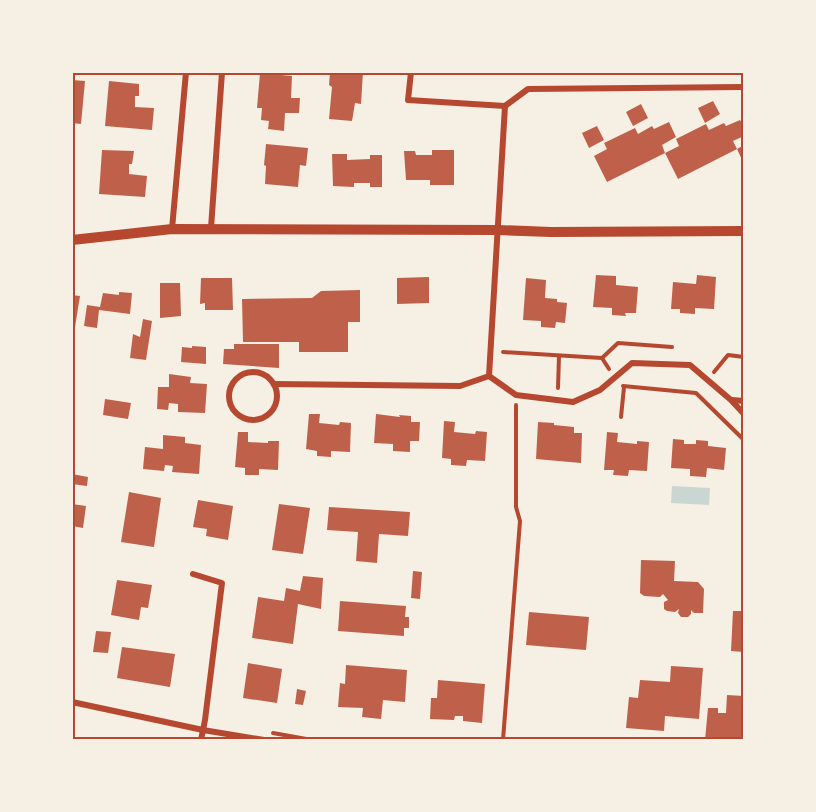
<svg xmlns="http://www.w3.org/2000/svg" width="816" height="812" viewBox="0 0 816 812" font-family="Raleway,sans-serif">
<style>
.water{fill:#c9d6d2}
.building{fill:#bf614a}
.lines{fill:none;stroke-linecap:round;stroke-linejoin:round}
.path{stroke:#b5482f;stroke-width:4}
.minor{stroke:#b5482f;stroke-width:6}
.tertiary{stroke:#b5482f;stroke-width:10}
.neatline{fill:none;stroke:#b5482f;stroke-width:2}
</style>
<rect width="100%" height="100%" fill="#f6efe4"/>
<path class="water" d="M672,486l38,2 -1,17 -38,-2z"/>
<g class="building">
<path d="M330,72h33l-2,32 -6,-1 -3,18 -23,-2 3,-32 -3,-2z"/>
<path d="M260,73l32,3 -1,22h9l-1,15h-14l-1,18 -16,-2 1,-8 -8,-1 1,-12h-5z"/>
<path d="M72,80l13,1 -4,43 -9,-1z"/>
<path d="M109,81l30,3v12h-4v11l19,1 -2,22 -47,-4z"/>
<path d="M713,101l7,13 -15,9 -7,-15z"/>
<path d="M641,104l7,14 -15,8 -7,-14z"/>
<path d="M740,120l4,6v10l-11,5 4,8 7,-4v19l-7,-15 -59,30 -13,-26 14,-7 -3,-7 30,-15 3,6 15,-7 2,3z"/>
<path d="M669,122l7,15 -14,8 3,8 -58,29 -13,-26 13,-7 -3,-6 31,-15 3,6 14,-8 2,3z"/>
<path d="M597,126l7,14 -15,8 -7,-15z"/>
<path d="M266,144l42,4 -2,18 -6,-1 -2,22 -33,-3 1,-18 -2,-1z"/>
<path d="M102,150l32,1 -2,13h-3v10l18,2 -2,21 -46,-3z"/>
<path d="M432,150h22v35h-24v-5h-24l-2,-29h11l1,4h16z"/>
<path d="M332,154h15v6l23,-1v-4h12v32h-12v-4h-16v4l-21,-1z"/>
<path d="M596,275l20,1v9l22,2 -2,26h-11l1,3 -14,-1v-7l-19,-1z"/>
<path d="M697,275l19,2 -2,32 -19,-1v6l-15,-1v-4h-9l2,-27 23,2z"/>
<path d="M429,277v26l-32,1v-26z"/>
<path d="M201,278h31l1,32h-28v-7l-5,1z"/>
<path d="M526,278l20,2 -1,18 12,1v3l10,1 -2,20 -9,-1 -1,6 -14,-1v-6l-18,-1z"/>
<path d="M160,283h20l1,33 -21,2z"/>
<path d="M360,290v32h-12v30h-49v-10h-56l-1,-43 70,-1 9,-7z"/>
<path d="M119,292l13,1 -2,21 -31,-4 -2,18 -13,-2 3,-21 13,2 3,-14 16,2z"/>
<path d="M72,295l8,1 -5,31 -3,-1z"/>
<path d="M143,319l9,2 -6,39 -16,-2 3,-24 7,3z"/>
<path d="M234,344h45v24l-56,-4 1,-15h10z"/>
<path d="M192,346l14,1v17l-25,-2 1,-15 10,1z"/>
<path d="M169,374l22,3 -1,6 17,1 -2,29 -27,-1v-8l-9,-1 -1,7 -11,-1 1,-22h11z"/>
<path d="M105,399l26,4 -3,16 -25,-4z"/>
<path d="M309,414h11l-1,9 20,2 1,-3 11,1 -1,29 -19,-1v6l-14,-1v-5l-11,-2z"/>
<path d="M376,414l24,3 -1,-2 12,1v6h9l-1,19h-9v11l-17,-1v-7l-19,-1z"/>
<path d="M444,421l11,1 -1,10 21,2 1,-3 11,1 -2,29 -18,-1 -1,6 -15,-1v-6l-9,-1z"/>
<path d="M538,422l16,1v2l20,2v6h8l-1,30 -45,-4z"/>
<path d="M238,432h10v10l20,1v-2h11l-1,29 -19,-1v6h-14v-7l-10,-1z"/>
<path d="M607,432l11,1 -1,9 20,2v-3l12,1 -2,29 -18,-1 -1,6 -15,-1 1,-5h-10z"/>
<path d="M163,435l22,2v6l16,2 -2,29 -27,-2 1,-6 -8,-1 -1,6 -21,-2 2,-22 18,2z"/>
<path d="M673,439l11,1v4h12v-4l12,1v5l18,2 -2,22 -17,-2 -1,9 -16,-1v-7l-19,-1z"/>
<path d="M72,474l16,3 -1,9 -15,-2z"/>
<path d="M129,492l32,6 -7,49 -33,-5z"/>
<path d="M198,500l35,6 -5,34 -22,-4 1,-7 -14,-2z"/>
<path d="M72,504l14,2 -3,22 -11,-2z"/>
<path d="M279,504l31,4 -7,46 -31,-4z"/>
<path d="M329,507l81,5 -2,24 -29,-2 -2,29 -21,-2 2,-29 -31,-2z"/>
<path d="M641,560l34,1 -1,20 24,1 6,7 -1,24h-9l-3,-3v4l-3,3h-7l-3,-4 1,-4 -4,3 -8,-1 -3,-2v-7l4,-2 -5,-6 -3,3 -16,-1 -4,-3z"/>
<path d="M413,571l9,1 -2,27 -9,-1z"/>
<path d="M303,576l20,2 -2,31 -23,-5 -5,40 -41,-6 6,-41 26,4 2,-13 14,3z"/>
<path d="M117,580l35,5 -4,23 -7,-1 -2,13 -28,-5z"/>
<path d="M340,601l66,5 -1,11h4v11h-5v8l-66,-5z"/>
<path d="M733,611h11v41l-13,-1z"/>
<path d="M529,612l60,5 -3,33 -60,-5z"/>
<path d="M96,631l15,1 -3,21 -15,-1z"/>
<path d="M122,647l53,7 -5,33 -53,-9z"/>
<path d="M248,663l34,6 -5,34 -34,-5z"/>
<path d="M346,665l61,5 -2,32 -22,-2 -2,19 -19,-2 1,-9 -25,-1 2,-24 5,1z"/>
<path d="M671,666l32,2 -4,51 -34,-3 -1,15 -38,-3 3,-31 9,1 2,-18 30,2z"/>
<path d="M438,680l47,4 -3,39 -19,-2v-5h-8l-1,4 -24,-1 1,-21h6z"/>
<path d="M297,689l9,2 -3,14 -8,-1z"/>
<path d="M727,695l17,1v44h-39l3,-32h10v5h8z"/>
</g>
<g class="lines">
<g class="path">
<path d="M503,352l99,6"/>
<path d="M609,369l-7,-11 16,-15 54,4"/>
<path d="M714,372l14,-17 16,2"/>
<path d="M623,386l73,7 48,47"/>
<path d="M558,388l1,-32"/>
<path d="M621,417l3,-30"/>
<path d="M273,733l39,7"/>
<path d="M503,740l17,-219 -4,-14v-102"/>
</g>
<g class="minor">
<path d="M411,72l-3,28 97,6"/>
<path d="M211,228l11,-156"/>
<path d="M172,229l14,-157"/>
<circle cx="253" cy="396" r="24"/>
<path d="M489,376l27,19 57,7 27,-12 32,-27 58,2 41,35 13,14"/>
<path d="M274,384l186,2 29,-10 16,-270 23,-17 216,-2"/>
<path d="M732,400l12,1"/>
<path d="M193,574l29,9 -17,137 -4,20"/>
<path d="M72,702l131,28 61,10"/>
</g>
<path class="tertiary" d="M72,240l100,-11 326,1 53,2 193,-1"/>
</g>
<rect width="816" height="812" fill="none" stroke="#f6efe4" stroke-width="147"/>
<rect x="74" y="74" width="668" height="664" class="neatline"/>
</svg>
